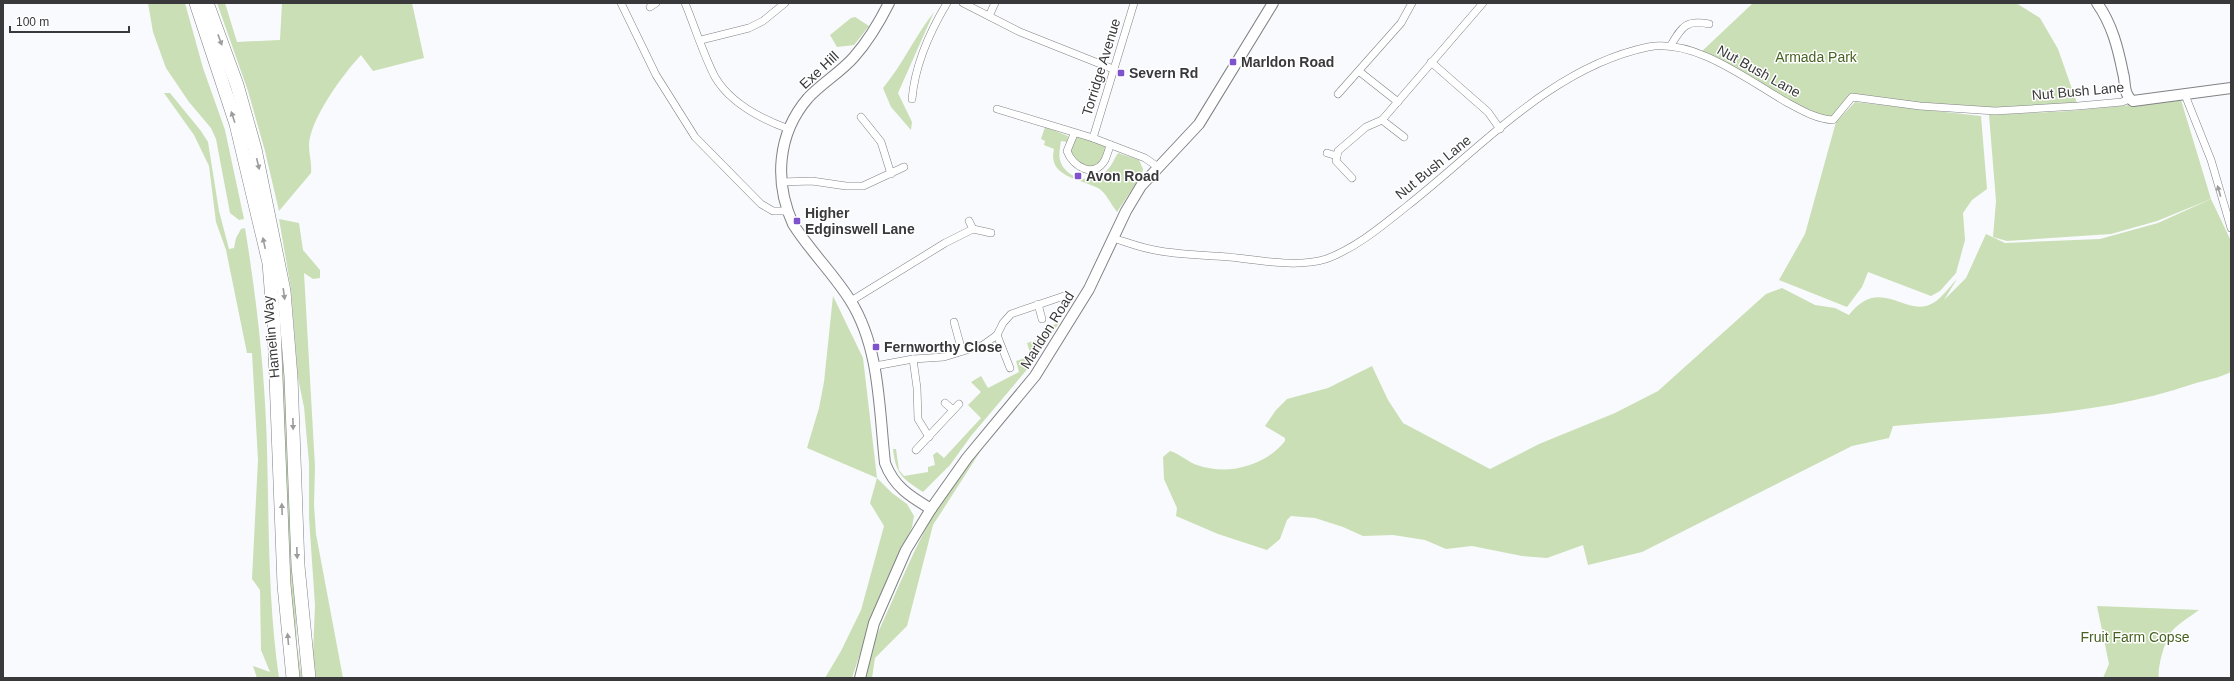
<svg xmlns="http://www.w3.org/2000/svg" width="2234" height="681" viewBox="0 0 2234 681" font-family="Arial,sans-serif">
<style>
.green{fill:#cadfb5}
.lines{fill:none;stroke-linecap:round;stroke-linejoin:round}
.street-casing{stroke:#818285;stroke-width:8}
.secondary-casing{stroke:#818285;stroke-width:12}
.highway-casing{stroke:#818285;stroke-width:14}
.street{stroke:#fff;stroke-width:7}
.secondary{stroke:#fff;stroke-width:10}
.highway{stroke:#fff;stroke-width:13}
.oneway{fill:#9c9c9d}
.poi-dot{fill:#7f53cd;stroke:#fff;stroke-width:1.5}
.labels{text-anchor:middle;dominant-baseline:central;stroke-width:3;stroke-linejoin:round;paint-order:stroke}
.park-label{font-size:14px;fill:#466120;stroke:#fff}
.poi-label{font-size:14px;font-weight:bold;fill:#39393b;stroke:#fff;text-anchor:start}
.street-label{font-size:14px;fill:#39393b;stroke:#fff}
</style>
<rect width="100%" height="100%" fill="#f9fafd"/>
<g class="green">
<path d="M148,3h37l18,65 22,62 19,89 -5,1 -9,-7 -14,-74 -5,-11 -22,-26 -23,-34 -13,-36z"/>
<path d="M202,3l30,83 47,209 7,81 11,269 5,33h-4l-7,-62 -14,-298z"/>
<path d="M217,3h8l12,39 43,-2 2,-37h130l12,55 -51,13 -12,-16c-17,18 -52,65 -52,91 0,9 3,17 2,27l-32,38 -14,-60 -17,-60z"/>
<path d="M1753,3h263l24,15 18,31 20,57 -83,5 -143,-14 -19,23h-11l-123,-66z"/>
<path d="M934,12l-36,81 14,29 -1,8 -20,-23 -8,-19c20,-24 32,-52 51,-76z"/>
<path d="M855,17l14,9 -15,19 -17,2 -7,-12 21,-17z"/>
<path d="M164,93h6l31,38 7,11 11,69 10,38 5,-1 2,-10 5,-9 4,-1c12,73 20,146 22,220 2,77 1,154 12,230h-22l-4,-12 17,6 -9,-22 -1,-60 -8,-11 6,-119 -6,-107h-5l-21,-103 -10,-28 -7,-56 -15,-31z"/>
<path d="M2181,100l30,99 -54,22 -46,13 -104,7 -14,-4 3,-36 -7,-86 81,-4z"/>
<path d="M1855,102l126,14 6,73 -15,11 -9,13 2,27 -9,33 -16,18 -9,5 -63,-24 -6,15 -15,20 -68,-27 26,-46 31,-112z"/>
<path d="M1045,127l23,9 -1,6 -6,-1c-1,7 -3,15 0,22 5,14 28,21 40,12 9,-5 12,-14 17,-22l21,7 4,9 -1,5 -25,38c-5,-6 -12,-21 -19,-24 -17,-9 -51,-11 -44,-39l-10,-4 1,-4 -4,-2z"/>
<path d="M1074,134l36,11 -10,21 -14,4 -19,-19z"/>
<path d="M2211,199l20,42v131c-12,6 -25,8 -38,12 -97,33 -199,33 -300,42l-4,12 -37,8 -210,106 -54,13 -5,-20 -36,13 -25,-2 -50,-10 -26,3 -21,-9 -32,-5 -30,1 -20,-9 -28,-9 -24,-2 -4,4 -7,19 -13,11 -49,-16 -42,-18 1,-8 -13,-29 -1,-22 7,-6c10,3 18,11 27,14 31,11 68,1 88,-24v-3l-20,-12 11,-16 11,-11 41,-11 44,-22 16,34 15,23 87,46 49,-25 76,-31 43,-22 108,-97 16,-6 33,17 20,3 14,7c30,-39 55,0 80,-10 11,-4 20,-18 28,-26l-13,21 22,-22 20,-44 19,9 95,-4 58,-16z"/>
<path d="M279,219l20,4 4,27 17,20v8l-7,1 -9,-6 11,194 -1,38 2,29 27,144h-27l-3,-24 2,-49 -6,-87v-55l-5,-56 -6,-29 -7,-89z"/>
<path d="M833,296l30,62 14,120 15,15 15,11 7,12 -2,11 -41,93 -19,58h-27l16,-27 20,-41 23,-84 -14,-23 7,-25 -70,-30 12,-40 5,-26z"/>
<path d="M1059,323l-29,43 -59,70 -21,29 -27,27c-21,-14 -27,-17 -30,-43h3l3,21 5,6 24,-4v-5l7,-2 -2,-10 4,-3 7,6 37,-40 -13,-13 13,-13 -10,-10 10,-6 7,12 31,-16 -3,-11 15,-5 -4,-13 16,-5 -1,-4 3,-1 -1,-5z"/>
<path d="M985,444l-52,81 -26,101 -32,32 -3,20h-8c5,-31 20,-57 32,-86 22,-49 49,-111 89,-148z"/>
<path d="M2097,606l102,4c-8,6 -20,13 -27,21 -7,8 -15,37 -13,47h-56l6,-14z"/>
</g>
<g class="lines">
<defs>
<g id="street">
<path d="M621,3l35,72 39,62 66,67 12,7h14"/>
<path d="M685,3c10,24 18,51 30,74 16,27 46,42 74,52"/>
<path d="M963,3l57,29 93,37"/>
<path d="M650,7l6,-4"/>
<path d="M989,16l6,-13"/>
<path d="M701,40l48,-12 14,-7 22,-18"/>
<path d="M1671,45c11,-18 15,-26 38,-21"/>
<path d="M1431,62l57,50 12,17"/>
<path d="M1360,72l38,30"/>
<path d="M1338,94l63,-71 11,-20"/>
<path d="M2185,95l26,65 20,68"/>
<path d="M912,99c3,-35 17,-66 35,-96"/>
<path d="M997,109l96,29 52,20 13,9"/>
<path d="M861,117l20,25 10,32"/>
<path d="M1382,120l22,17"/>
<path d="M1074,134l-7,17c6,16 27,28 38,9 2,-5 4,-10 5,-15"/>
<path d="M1093,138l41,-135"/>
<path d="M1327,153l10,3"/>
<path d="M1352,178l-16,-17 2,-10 28,-24 16,-7 101,-117"/>
<path d="M781,182l31,-1 34,5h17l41,-19"/>
<path d="M973,229l18,4"/>
<path d="M1113,238c16,5 31,11 47,13 23,4 46,4 69,6 30,3 67,11 97,2 30,-11 56,-33 81,-53 74,-58 145,-139 241,-159 47,-9 101,34 140,56 15,8 28,16 45,17l19,-23 68,9 75,5 83,-5 44,-4 7,-3"/>
<path d="M851,301l94,-58 28,-14 -4,-8"/>
<path d="M1038,304l4,15"/>
<path d="M954,322l8,29"/>
<path d="M997,335l13,33"/>
<path d="M913,359l4,29 1,31 11,18"/>
<path d="M875,366l38,-7 31,-2 39,-12 14,-10 6,-12 8,-9 53,-18"/>
<path d="M945,403l8,7"/>
<path d="M916,450l43,-46"/>
</g>
<g id="secondary">
<path d="M889,3c-10,20 -20,37 -35,54 -13,15 -32,26 -46,41 -31,36 -34,84 -15,126 17,27 40,49 57,76 30,47 29,109 35,163 9,24 26,34 46,46"/>
<path d="M2097,3c15,21 21,45 26,70 2,6 1,15 4,21 1,3 3,5 6,7l98,-13"/>
<path d="M860,678l14,-55 32,-73 25,-41 36,-51 68,-82 54,-87 37,-78 15,-25 58,-62 74,-121"/>
</g>
<g id="highway">
<path d="M196,3l40,121 33,139 5,62 10,260 9,93"/>
<path d="M207,3l30,82 18,64 29,142 7,86 7,189 11,112"/>
</g>
</defs>
<use href="#street" class="street-casing"/>
<use href="#secondary" class="secondary-casing"/>
<use href="#highway" class="highway-casing"/>
<use href="#street" class="street"/>
<use href="#secondary" class="secondary"/>
<use href="#highway" class="highway"/>
</g>
<defs><path id="oneway-solid" d="M-6-.8H1V-3.2L6.5 0L1 3.2V.8H-6Z"/></defs>
<g class="oneway">
<use href="#oneway-solid" transform="translate(220 40) rotate(70)"/>
<use href="#oneway-solid" transform="translate(233 117) rotate(-108)"/>
<use href="#oneway-solid" transform="translate(258 164) rotate(77)"/>
<use href="#oneway-solid" transform="translate(2219 191) rotate(-106)"/>
<use href="#oneway-solid" transform="translate(264 243) rotate(-102)"/>
<use href="#oneway-solid" transform="translate(284 294) rotate(82)"/>
<use href="#oneway-solid" transform="translate(293 424) rotate(89)"/>
<use href="#oneway-solid" transform="translate(282 509) rotate(-92)"/>
<use href="#oneway-solid" transform="translate(297 553) rotate(88)"/>
<use href="#oneway-solid" transform="translate(288 639) rotate(-95)"/>
</g>
<g class="poi-dot">
<rect x="1229" y="58" width="8" height="8" rx="2"/>
<rect x="1117" y="69" width="8" height="8" rx="2"/>
<rect x="1074" y="172" width="8" height="8" rx="2"/>
<rect x="793" y="217" width="8" height="8" rx="2"/>
<rect x="872" y="343" width="8" height="8" rx="2"/>
</g>
<g class="labels">
<g class="park-label">
<text x="1816" y="57">Armada Park</text>
<text x="2135" y="637">Fruit Farm Copse</text>
</g>
<g class="poi-label">
<text x="1241" y="62">Marldon Road</text>
<text x="1129" y="73">Severn Rd</text>
<text x="1086" y="176">Avon Road</text>
<text x="805" y="213">Higher<tspan x="805" dy="16">Edginswell Lane</tspan></text>
<text x="884" y="347">Fernworthy Close</text>
</g>
<g class="street-label">
<text transform="translate(1101 67) rotate(-73)">Torridge Avenue</text>
<text transform="translate(819 70) rotate(-43)">Exe Hill</text>
<text transform="translate(1759 71) rotate(29)">Nut Bush Lane</text>
<text transform="translate(2078 91) rotate(-5)">Nut Bush Lane</text>
<text transform="translate(1433 167) rotate(-39)">Nut Bush Lane</text>
<text transform="translate(1047 330) rotate(-58)">Marldon Road</text>
<text transform="translate(271 337) rotate(-95)">Hamelin Way</text>
</g>
</g>
<rect width="2234" height="681" fill="none" stroke="#39393b" stroke-width="8"/>
<path d="M10 26v6h119v-6" fill="none" stroke="#39393b" stroke-width="2"/>
<text x="16" y="26" font-size="12" fill="#39393b" stroke="#ffffff" stroke-width="3" paint-order="stroke">100 m</text>
</svg>
